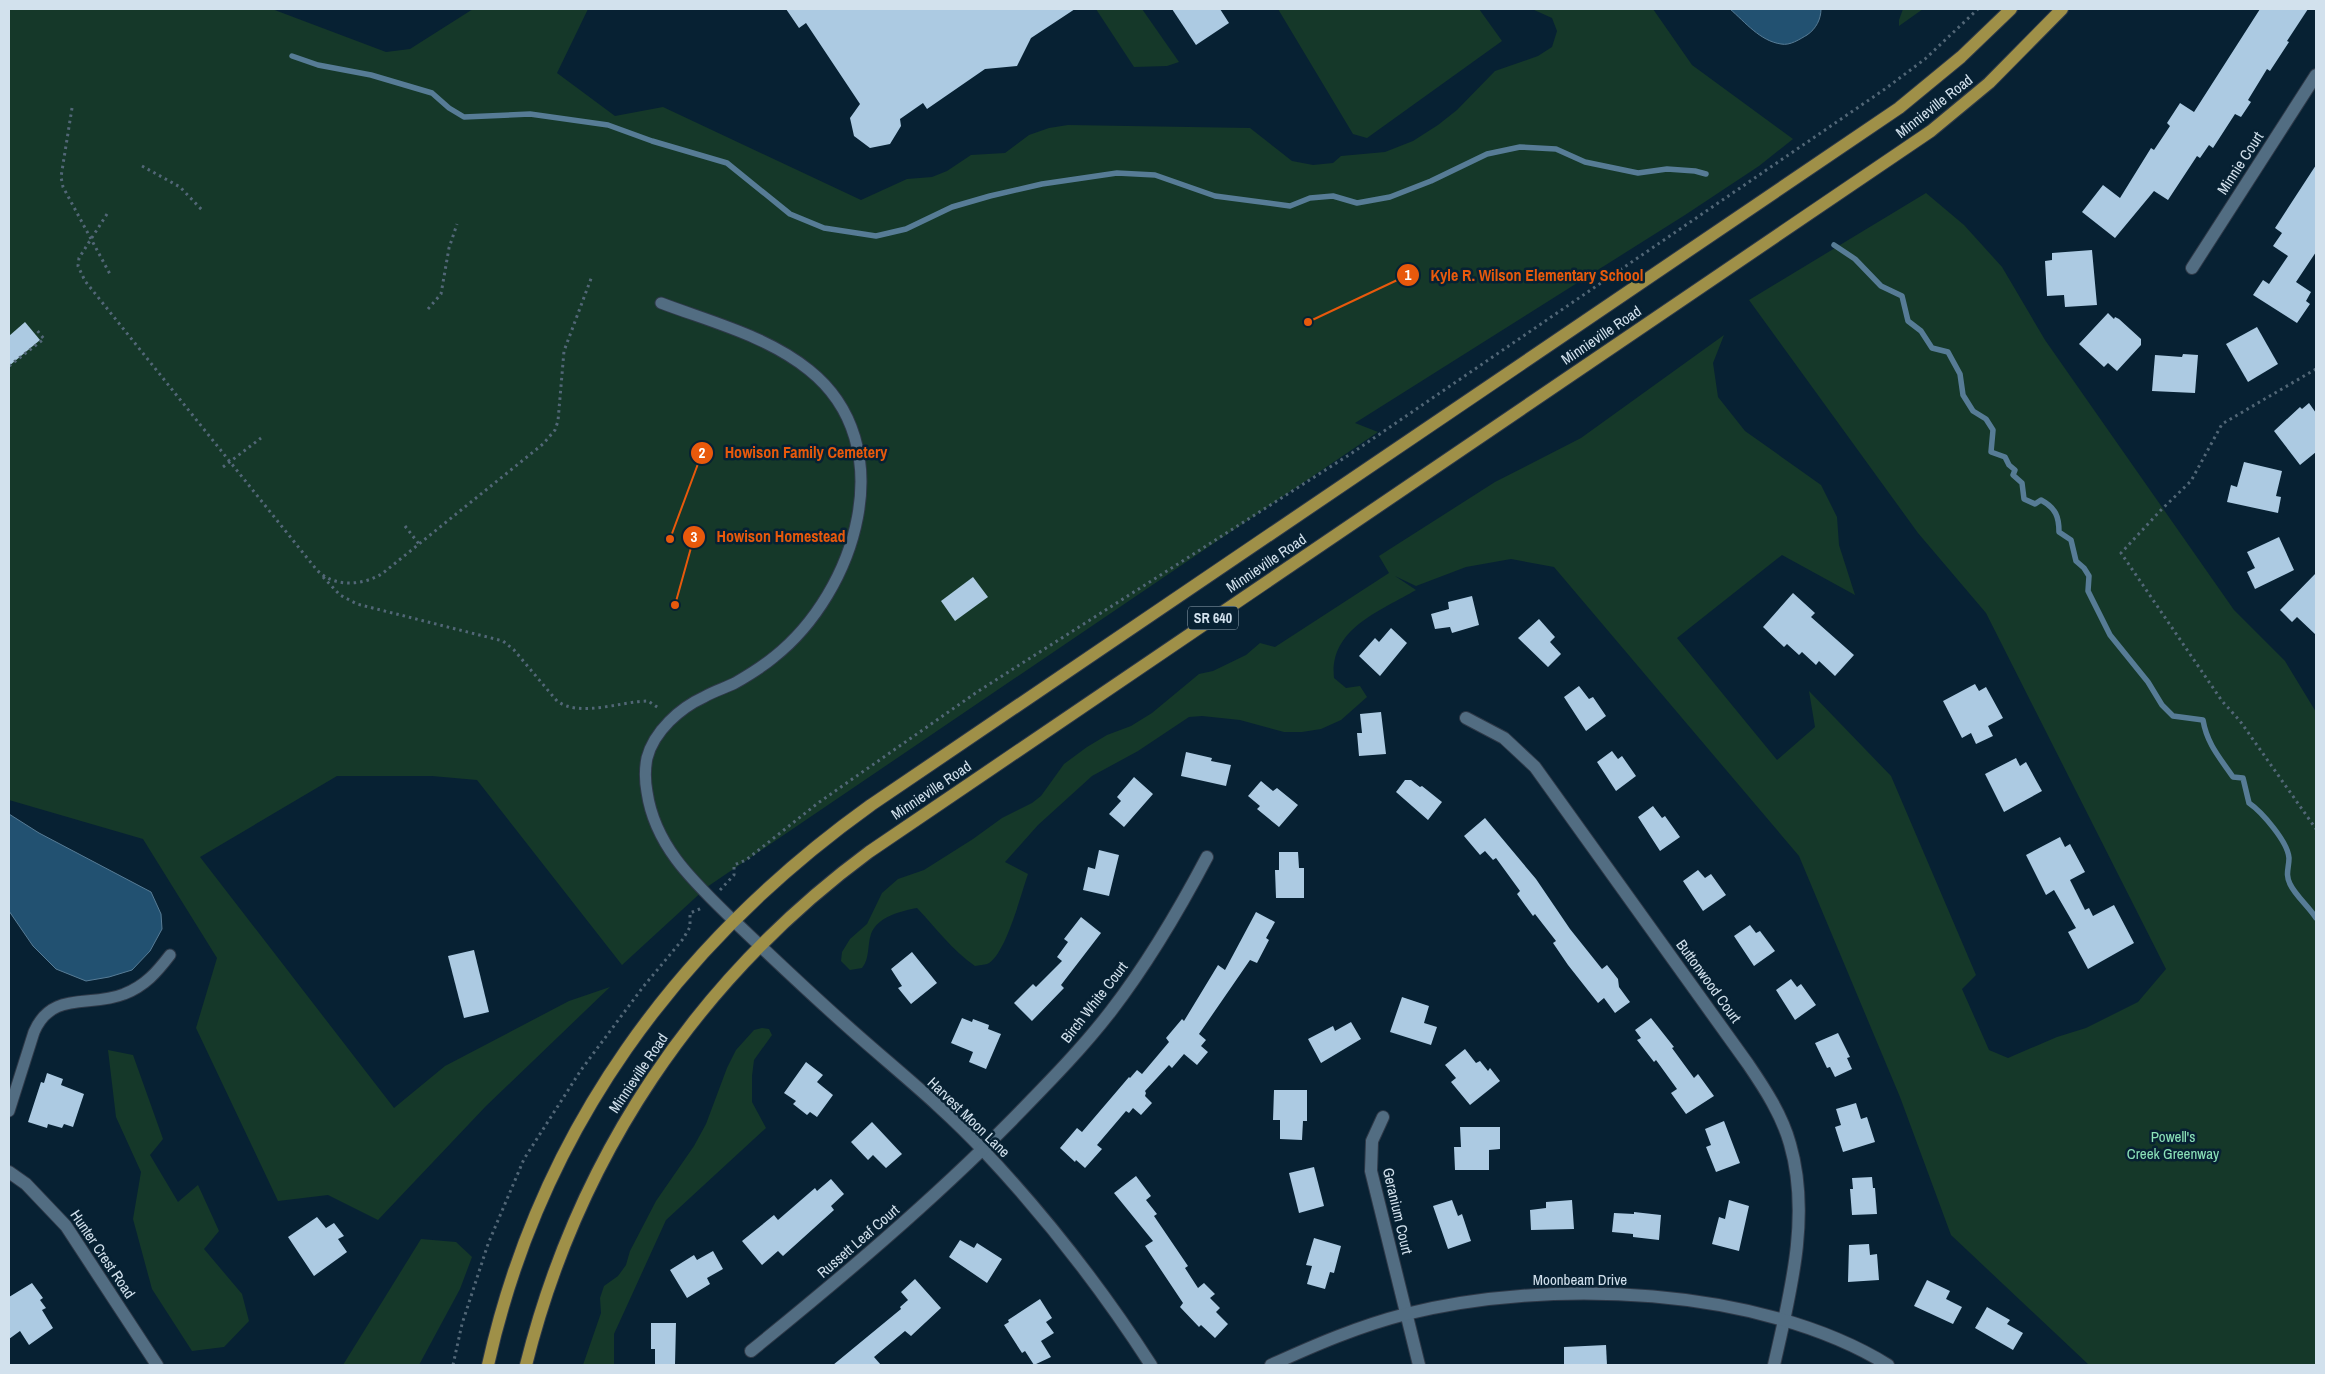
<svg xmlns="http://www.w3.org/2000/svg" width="2325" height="1374" viewBox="0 0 2325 1374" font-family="'Archivo Narrow',sans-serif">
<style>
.green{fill:#153829}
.water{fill:#225171;stroke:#577c96}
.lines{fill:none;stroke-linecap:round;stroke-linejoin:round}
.stream{stroke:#577c96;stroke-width:5.5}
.building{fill:#accae2}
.service-casing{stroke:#2e3948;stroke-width:13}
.minor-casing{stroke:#2e3948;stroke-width:14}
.primary-casing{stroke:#2e3948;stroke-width:14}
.path{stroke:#526777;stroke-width:3;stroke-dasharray:2.5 4;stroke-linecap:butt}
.service{stroke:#526d82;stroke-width:11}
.minor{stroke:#526d82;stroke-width:12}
.primary{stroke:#9f9048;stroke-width:12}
.labels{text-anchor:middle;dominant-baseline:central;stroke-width:5;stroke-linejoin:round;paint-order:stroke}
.shield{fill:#072133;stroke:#95a7b5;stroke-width:1}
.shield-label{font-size:14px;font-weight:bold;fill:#d2e1ed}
.street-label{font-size:15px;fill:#d2e1ed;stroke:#072133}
.park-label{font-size:15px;fill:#8be2b9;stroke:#072133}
.leader{fill:none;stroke:#e8590c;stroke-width:2}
.callout-dot{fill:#e8590c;stroke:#072133;stroke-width:2}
.mark-label{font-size:15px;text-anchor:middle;font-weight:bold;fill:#fff}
.callout-label{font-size:16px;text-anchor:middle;font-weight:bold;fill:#e8590c;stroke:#072133;stroke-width:5;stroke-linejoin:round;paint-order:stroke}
</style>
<rect width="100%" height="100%" fill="#072133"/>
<g class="green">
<path d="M9,9h263l114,43 24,-3 63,-40h115l-31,64 58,43 48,-9 198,93 46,-21 25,-2 15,-6 24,-16 34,-2 24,-18 20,-7 19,-3 182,3 42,33 21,4 20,-2 8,-7 44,-4 28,-11 25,-16 19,-15 38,-39 43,-15 14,-9 5,-16 -5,-13 -20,-9h121l39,56 101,74 -34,27 -74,49 -330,208 23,9 -671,455 -85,78 -145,-185 -45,-4h-95l-137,81 194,251 51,-42 124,-65 41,-14 -124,119 -108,114 -50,-25 -50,6 -82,-173 21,-70 -74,-119 -134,-39z"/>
<path d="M1096,9h46l37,53 -12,4 -33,1z"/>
<path d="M1278,9h201l23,32 -135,97 -14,-4z"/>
<path d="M1903,9h20l-24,17v-6z"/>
<path d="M1926,193l38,32 38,42 43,73 189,270 51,51 31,51v653h-227l-138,-130 -51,-138 -101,-241 -245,-289 -43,-8 -45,8 -50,19 -21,-10 21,14c-36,21 -87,39 -82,88l12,10 14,-2 7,11 -26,23 -20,9 -19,3h-18l-44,-12 -38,-4 -13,1 -51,34 -46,25 -54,49 -33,37 23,12c-7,20 -23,83 -41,90 -3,1 -8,1 -12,2 -23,-16 -39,-38 -58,-58 -16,3 -40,9 -46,26 -4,12 -1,24 -9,34l-12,2 -9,-9 1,-9 8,-13 17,-15 15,-31 16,-14 26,-9 49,-31 29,-21 30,-15 9,-7 23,-32 23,-17 20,-12 24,-9 21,-13 47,-39 14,-3 33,-16 14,-12 15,4 114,-74 -10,-17 116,-74 86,-44 143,-103 -11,28 5,34 27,34 76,54 16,32 2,28 16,50 -73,-40 -105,83 100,122 38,-33 -6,-36 82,85 85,199 -14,14 27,61 19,8 49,-21 29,-9 52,-26 28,-33 -180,-356 -68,-80 -169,-233z"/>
<path d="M762,1028l7,1 3,6 -18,25 -2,16v26l14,26 -100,92 -52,114v31h-31l18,-52 -1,-15 4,-12 14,-10 8,-11 4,-14 26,-50 38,-55 12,-22 21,-56 9,-18 18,-20z"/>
<path d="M108,1050l25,5 30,84 -13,16 28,47 20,-17 21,46 -15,18 38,45 7,27 -25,26 -32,4 -40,-62 -19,-70 8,-47 -25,-55z"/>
<path d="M421,1239l35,3 16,15 -12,32 -41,76h-76z"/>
</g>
<g class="water">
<path d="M1730,9h91c0,10 -5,20 -14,26 -7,4 -17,11 -26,9 -21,-3 -36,-22 -51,-35z"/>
<path d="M9,814l30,19 112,59 10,22 1,15 -12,22 -18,19 -23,7 -23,4 -30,-12 -23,-23 -24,-35z"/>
</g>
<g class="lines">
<g class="stream">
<path d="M292,56l26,9 53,10 61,18 17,15 15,9 66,-3 78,11 44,16 75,22 63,51 34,14 52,8 30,-7 46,-22 38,-11 52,-12 75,-11 38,2 60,21 75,10 20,-8 23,-2 24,7 33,-6 41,-16 56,-27 33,-7 36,2 29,13 53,11 29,-4 28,2 11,3"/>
<path d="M1834,245l21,14 26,27 21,10 6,25 13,10 11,17 16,4 12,22 3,21 10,16 13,8 7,11 -2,22 14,5 4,8 6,5 -2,5 9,8 2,16 11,5 6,-4c15,8 18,17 18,32l12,8 5,21 8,7 5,8 -1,15 22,44 38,47 14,23 11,11 30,4c4,24 17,38 30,57l10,1 6,25c13,9 39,39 40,55 0,10 -4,16 1,26 5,11 19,23 26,34"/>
</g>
</g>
<g class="building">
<path d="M786,9h289l-44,29 -14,28 -32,3 -58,40 -4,-6 -23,16 1,7 -11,18 -20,4 -16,-12 -4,-18 10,-14 -54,-81 -7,5z"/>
<path d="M1172,9h48l9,14 -33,22z"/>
<path d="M2260,9h48l-21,32 2,1 -19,29 -3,-2 -19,31 3,2 -10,15 -6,-3 -22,34 -4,-3 -9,13 -3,-2 -29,44 -14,-9 -39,47 -33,-26 21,-27 17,13 31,-50 3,2 16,-24 -3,-3 13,-20 14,9z"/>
<path d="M2316,165v87l-20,30 15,10 -5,9 4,3 -13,19 -44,-28 10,-15 6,4 19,-28 -15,-10 9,-13 -7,-5z"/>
<path d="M2092,250l5,55 -32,2 -1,-12 -17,1 -2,-35 7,-1v-7z"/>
<path d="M2108,313l6,6 1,-2 4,2 22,20v6l-24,26 -9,-8 -4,4 -25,-23z"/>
<path d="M25,322l15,18 -31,26v-30z"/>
<path d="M2257,327l21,37 -30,18 -22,-38z"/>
<path d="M2183,354l15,1 -3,38 -43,-2 3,-36 27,2z"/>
<path d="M2309,403l7,10v39l-16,13 -26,-34 26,-24 2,2z"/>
<path d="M2244,462l38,9 -6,25 5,1 -3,16 -51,-11 4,-17 6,2z"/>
<path d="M2279,537l15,33 -39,19 -8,-17 8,-4 -8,-16z"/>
<path d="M2316,573v62l-19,-18 -5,5 -12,-12z"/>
<path d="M973,577l15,20 -33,24 -14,-20z"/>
<path d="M1793,593l22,20 -4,4 43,38 -19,21 -16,-15 -3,4 -14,-13 -3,3 -12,-11 -3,3 -21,-20z"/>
<path d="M1472,596l7,29 -27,8 -2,-6 -15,2 -4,-15 18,-5 -1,-7z"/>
<path d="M1539,619l16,18 -5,5 11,12 -13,13 -30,-29z"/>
<path d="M1391,628l16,15 -27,33 -21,-20 16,-18 4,4z"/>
<path d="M1975,684l4,7 7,-4 17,31 -15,8 5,10 -17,8 -5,-11 -9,5 -19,-37z"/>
<path d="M1579,686l10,13 4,-2 13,19 -20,15 -22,-34z"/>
<path d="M1381,712l5,42 -27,2 -2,-23h5l-2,-19z"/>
<path d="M1612,751l6,8 4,-3 14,20 -20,15 -19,-29z"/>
<path d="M1186,752l26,6 -1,3 20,4 -5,21 -45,-10z"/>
<path d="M2016,758l4,8 6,-4 16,29 -38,21 -19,-38z"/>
<path d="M1134,777l19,17 -29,33 -15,-13 12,-13 -4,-4z"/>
<path d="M1405,780h6l9,7 2,-1 20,16 -14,18 -32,-28z"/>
<path d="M1261,781l12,10 4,-3 21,17 -19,22 -22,-18 3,-3 -12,-10z"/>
<path d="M1653,806l9,12 3,-2 15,21 -20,14 -22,-34z"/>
<path d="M1485,818l51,61 34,50 32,40 5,-4 11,14 1,8 11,15 -15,11 -11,-15 -6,5 -30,-38 -15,-22 3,-2 -21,-27 -2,2 -16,-22 3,-3 -24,-33 -3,2 -8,-9 -5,4 -16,-19z"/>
<path d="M2060,837l5,10 5,-3 15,28 -15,8 15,30 4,-2 4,8 21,-11 20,38 -46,26 -20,-37 8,-4 -22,-38 -8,5 -20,-40z"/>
<path d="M1099,850l20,5 -10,41 -26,-6 5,-23 7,2z"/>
<path d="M1279,852h19l1,16h5v30h-28l-1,-28h4z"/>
<path d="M1698,870l7,8 6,-4 15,21 -23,16 -20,-30z"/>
<path d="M1256,912l19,10 -9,16 3,2 -12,23 -7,-3 -51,74 7,6 -5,6 7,6 -11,13 -13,-11 -12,14 -3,-3 -24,26 1,2 -1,3 7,7 -11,12 -8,-7 -4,5 -3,-2 -29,34 5,4 -17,19 -9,-8 -1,2 -15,-14 17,-20 5,4 47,-55 1,1 7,-8 5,4 27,-32 -3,-4 16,-19 2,2 34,-56 7,5z"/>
<path d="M1081,917l20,16 -40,52 3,3 -32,33 -18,-18 19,-19 3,3 26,-26 -5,-4 11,-15 -4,-3z"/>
<path d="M1750,925l6,8 4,-2 15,20 -21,15 -20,-30z"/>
<path d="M474,950l15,62 -25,6 -16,-62z"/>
<path d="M912,952l25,31 -26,21 -13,-16 4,-2 -11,-17z"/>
<path d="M1791,979l6,8 4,-3 15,21 -21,15 -19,-30z"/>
<path d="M1402,997l27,9 -5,17 13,4 -6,18 -41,-13z"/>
<path d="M962,1018l10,4 1,-3 16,6 -1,4 13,5 -15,35 -17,-7 4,-10 -22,-9z"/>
<path d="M1651,1018l23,29 -2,1 22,30 4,-4 16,22 -28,18 -15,-21 6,-4 -21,-29 -2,2 -17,-22 4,-2 -6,-8z"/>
<path d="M1351,1022l10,17 -40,24 -13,-24 25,-13 2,5z"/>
<path d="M1838,1033l12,24 -3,1 5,11 -17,8 -5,-10 -3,1 -12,-25z"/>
<path d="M1465,1049l11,14 4,-2 8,10 2,-3 10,13 -30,24 -19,-23 5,-4 -11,-13z"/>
<path d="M806,1062l17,13 -6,7 16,13 -16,22 -7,-5 -3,3 -14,-11 3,-3 -12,-8z"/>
<path d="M47,1073l16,6 -2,6 23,9 -11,33 -9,-3 -2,4 -14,-4 -1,4 -19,-6 13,-40 3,1z"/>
<path d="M1274,1090h33v31h-4l-1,19 -22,-1v-19h-7z"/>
<path d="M1856,1103l5,16 6,-2 8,25 -32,10 -8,-25 6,-2 -5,-16z"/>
<path d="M1724,1121l16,42 -24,9 -10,-25 5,-2 -6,-16z"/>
<path d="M872,1122l30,32 -16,14 -13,-13 -5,5 -17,-18z"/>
<path d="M1460,1127h40v22l-11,1v20h-34l-1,-23h7z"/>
<path d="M1314,1167l10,39 -25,7 -10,-40z"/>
<path d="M1136,1176l15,20 -5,4 11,14 -3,2 34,50 -3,2 13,20 6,-5 11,11 -5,4 10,10 -4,4 12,12 -13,14 -14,-13 -2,2 -19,-20 3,-4 -38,-57 8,-5 -39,-48z"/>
<path d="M1872,1177l1,11h2l2,26 -25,1 -2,-26h3l-1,-11z"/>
<path d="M831,1179l13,15 -13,12 3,4 -51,46 -5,-5 -16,14 -20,-24 32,-26 4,5 37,-32 2,3z"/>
<path d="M1452,1200l6,16 4,-2 9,27 -23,8 -15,-43z"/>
<path d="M1572,1200l2,29 -43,1 -1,-20 16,-2v-6z"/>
<path d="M1729,1200l20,6 -10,45 -27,-7 7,-27 6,2z"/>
<path d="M1634,1212l27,3 -2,25 -26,-3v-3l-21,-2 2,-19 20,1z"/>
<path d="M317,1217l9,11 8,-5 10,13 -6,3 9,13 -33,24 -26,-39z"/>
<path d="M1314,1238l27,8 -7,27 -4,-1 -5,17 -18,-5 5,-18 -6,-1z"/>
<path d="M960,1240l14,8 3,-5 25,16 -15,24 -38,-26z"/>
<path d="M1869,1244l1,11 7,-1 2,26 -31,2 1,-37z"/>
<path d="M713,1251l10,18 -16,9 3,6 -23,14 -17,-28 24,-15 3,5z"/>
<path d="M915,1279l26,29 -30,28 -6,-5 -31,26 7,8h-48l68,-56 -1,-2 8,-7 -7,-8z"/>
<path d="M1927,1280l23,11 -4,8 16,8 -9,17 -39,-18z"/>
<path d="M32,1283l11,15 -3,2 6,8 -4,2 11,18 -24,17 -9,-14 -11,8v-42z"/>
<path d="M1040,1299l12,19 -6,4 8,11 -13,8 10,16 -17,8 -9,-14 -3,2 -18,-28 5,-3 -1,-2z"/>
<path d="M1987,1307l23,13 -3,4 16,9 -10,17 -38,-22z"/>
<path d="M651,1323h25l-1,42h-20v-16h-4z"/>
<path d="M1606,1345l1,20h-43v-18z"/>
</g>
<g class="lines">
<defs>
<g id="service">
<path d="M661,303c50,19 106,33 148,67 94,75 47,222 -35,287 -12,10 -25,18 -39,26 -10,5 -21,8 -31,14 -24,11 -50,34 -57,61 -2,10 -2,23 0,34 8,55 48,91 86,128"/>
<path d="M9,1111l25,-79c18,-42 56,-24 90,-38 21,-8 33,-22 46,-39"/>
</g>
<g id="minor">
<path d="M2192,268l124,-193"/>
<path d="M1466,718l38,20 31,29 213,297c17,25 34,51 42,80 21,72 0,150 -16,221"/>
<path d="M733,920c43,41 86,82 131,121 40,35 83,70 120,110 62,66 118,138 167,214"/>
<path d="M1383,1117l-11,24 -1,30 48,194"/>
<path d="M9,1172l17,12 40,42 91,139"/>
<path d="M751,1351c90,-73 179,-148 261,-231 34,-35 69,-70 99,-109 37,-48 68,-101 96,-154"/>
<path d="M1271,1365c44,-20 88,-39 135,-51 143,-36 354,-28 482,51"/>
</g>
<g id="primary">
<path d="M488,1365c52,-234 189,-421 383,-560l1028,-697 62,-51 50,-48"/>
<path d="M526,1365c52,-208 170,-385 343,-513l1062,-721 58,-48 73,-74"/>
</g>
</defs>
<use href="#service" class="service-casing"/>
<use href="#minor" class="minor-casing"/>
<use href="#primary" class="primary-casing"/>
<g class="path">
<path d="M72,108l-11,69 2,10 48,89"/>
<path d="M142,166l38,21 22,23"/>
<path d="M107,214l-28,44 -1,8 7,15 231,288c17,19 47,17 67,4l160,-129 12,-14 3,-9 6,-70 28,-75"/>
<path d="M428,309l13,-15 8,-46 8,-24"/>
<path d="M9,366l35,-27 -8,-10"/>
<path d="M2316,369l-94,55 -31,57 -30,29 -40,43 101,148 18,20 76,108"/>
<path d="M223,467l38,-29"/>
<path d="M405,526l14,18"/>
<path d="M323,577l17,18 17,9 146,37 11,9 43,51c23,17 65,0 91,0l12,8"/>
<path d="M720,890l14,-15v-10l12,-5 72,-57 159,-111 375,-239 533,-364 40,-30 53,-50"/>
<path d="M453,1365l9,-41 26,-80 36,-85 57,-89 62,-83 40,-48 7,-12v-14l12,-5"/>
</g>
<use href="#service" class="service"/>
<use href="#minor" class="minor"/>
<use href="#primary" class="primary"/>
</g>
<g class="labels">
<rect class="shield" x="1188" y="606.5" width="50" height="23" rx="4"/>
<g class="shield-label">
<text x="1213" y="618">SR 640</text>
</g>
<g class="street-label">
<text transform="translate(1934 106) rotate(-38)">Minnieville Road</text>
<text transform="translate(2240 163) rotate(-57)">Minnie Court</text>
<text transform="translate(1601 335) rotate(-34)">Minnieville Road</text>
<text transform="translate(1266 563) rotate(-34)">Minnieville Road</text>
<text transform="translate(931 790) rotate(-34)">Minnieville Road</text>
<text transform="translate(1709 981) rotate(54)">Buttonwood Court</text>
<text transform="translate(1094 1002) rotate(-52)">Birch White Court</text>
<text transform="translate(638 1073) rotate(-56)">Minnieville Road</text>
<text transform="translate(969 1117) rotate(44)">Harvest Moon Lane</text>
<text transform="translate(1398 1211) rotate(77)">Geranium Court</text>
<text transform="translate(858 1241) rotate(-41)">Russett Leaf Court</text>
<text transform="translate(103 1254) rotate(56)">Hunter Crest Road</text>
<text x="1580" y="1279">Moonbeam Drive</text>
</g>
<g class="park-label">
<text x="2173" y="1136">Powell's<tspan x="2173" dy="17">Creek Greenway</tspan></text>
</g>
</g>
<path class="leader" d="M1308 322L1408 275M670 539L702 453M675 605L694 537"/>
<g class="callout-dot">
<circle cx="1308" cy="322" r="5"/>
<circle cx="670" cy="539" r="5"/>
<circle cx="675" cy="605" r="5"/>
<circle cx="1408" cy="275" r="12"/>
<circle cx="702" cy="453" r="12"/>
<circle cx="694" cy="537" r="12"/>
</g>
<g class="mark-label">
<text x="1408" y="280">1</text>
<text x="702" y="458">2</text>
<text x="694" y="542">3</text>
</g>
<g class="callout-label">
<text x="1537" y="281">Kyle R. Wilson Elementary School</text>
<text x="806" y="458">Howison Family Cemetery</text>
<text x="781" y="542">Howison Homestead</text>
</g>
<rect width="2325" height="1374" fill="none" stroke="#d2e1ed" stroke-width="20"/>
</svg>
